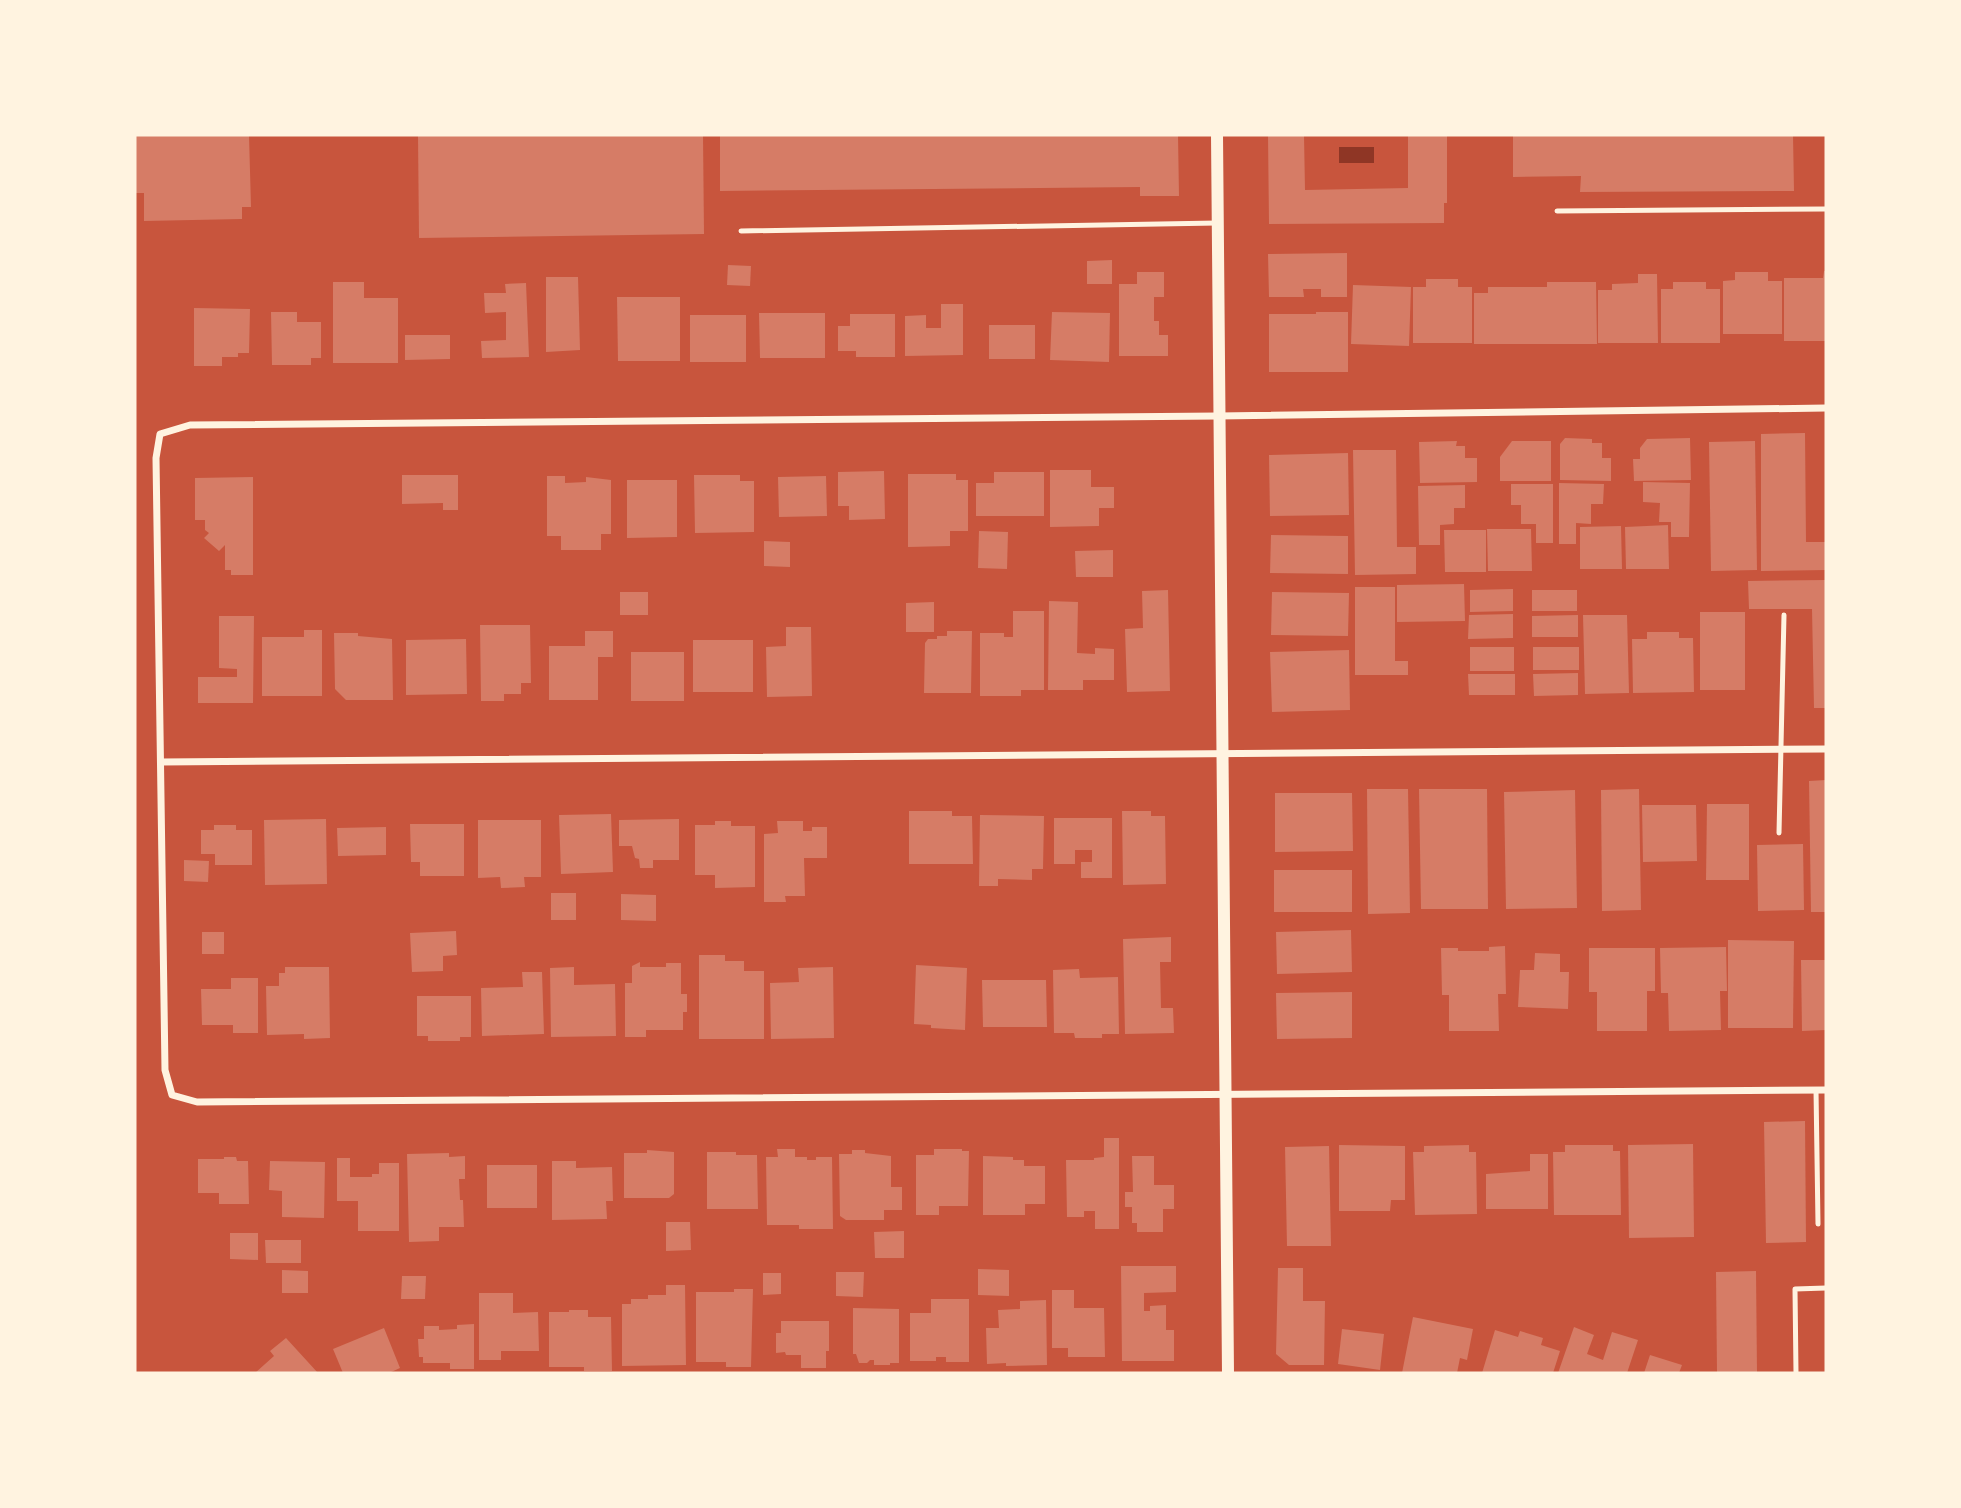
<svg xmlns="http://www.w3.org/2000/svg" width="1961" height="1508" viewBox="0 0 1961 1508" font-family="'Roboto Condensed',sans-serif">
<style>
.water{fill:#8f3625}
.building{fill:#d67c66}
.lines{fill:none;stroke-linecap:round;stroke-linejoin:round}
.service{stroke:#fff3e0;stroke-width:5}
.minor{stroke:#fff3e0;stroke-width:7}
.tertiary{stroke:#fff3e0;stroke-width:12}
</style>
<rect width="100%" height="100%" fill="#c8553d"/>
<rect class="water" x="1339" y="147" width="35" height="16"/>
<g class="building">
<path d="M135,135h114l2,72h-9v12l-98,2v-28h-9z"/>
<path d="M418,135h285l1,99 -285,4z"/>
<path d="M720,135h458l1,61h-39v-9l-420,4z"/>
<path d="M1268,135h36l1,55 103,-2v-53h39v68h-3v20l-175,1z"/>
<path d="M1513,135h280l1,56 -214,1 1,-16 -68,1z"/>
<path d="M1347,253v44h-26v-8h-18l1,8h-35l-1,-43z"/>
<path d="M1112,260v24h-25v-23z"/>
<path d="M728,265l23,1 -1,20 -23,-1z"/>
<path d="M1824,271h2v70h-42v-63h39z"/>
<path d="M1137,272h27v25h-10v24h5v14h9v21h-49v-72h18z"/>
<path d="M1735,272h33v9h14v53h-59v-53l12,-1z"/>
<path d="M1638,274h19l1,69h-60v-53h14v-6l26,-1z"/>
<path d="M546,277h32l2,73 -34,2z"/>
<path d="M1426,279h32v8h14v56h-59v-56h13z"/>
<path d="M333,282h31v16h34v65h-65z"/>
<path d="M1547,282h49l1,62h-123v-51h14v-6h59z"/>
<path d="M1673,282h33v7h14v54h-59v-54h12z"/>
<path d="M526,283l3,74 -47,1 -1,-17 25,-1v-28l-21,1 -1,-20h22l-1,-9z"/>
<path d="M1353,285l58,2 -2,59 -58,-2z"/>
<path d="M617,297h63v64h-62z"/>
<path d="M941,304h22v51l-58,1v-40l21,-1v13h15z"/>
<path d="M194,308l56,1 -1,44h-11v4h-16v9h-28z"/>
<path d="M271,312h26v10h24v36h-10v7h-39z"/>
<path d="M1052,312l58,1 -1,49 -59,-2z"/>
<path d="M1316,312h32v60h-79v-58h47z"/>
<path d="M759,313h66v45h-65z"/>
<path d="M850,314h45v43h-39v-6h-18v-25h12z"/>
<rect x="690" y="315" width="56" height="47"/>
<rect x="989" y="325" width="46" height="34"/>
<path d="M405,335h45v24l-45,1z"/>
<path d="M1805,433l1,109h20v28l-65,1v-137z"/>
<path d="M1565,438l27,1v4h10v15h9v23l-51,-1v-36z"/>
<path d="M1690,438l1,42 -57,1 -1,-22h7v-11l7,-9z"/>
<path d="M1457,441l-1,5h9v12h12v24l-57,1 -1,-41z"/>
<path d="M1512,441h39v40h-51v-24z"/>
<path d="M1755,441l2,129 -46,1 -2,-129z"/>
<path d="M1353,450h43l1,97h19v27l-61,1z"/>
<path d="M1348,453l1,62 -79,1 -1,-61z"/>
<path d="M1050,470h41v17h23v21h-15v18l-49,1z"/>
<path d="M884,471l1,48 -36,1v-14h-11v-34z"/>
<path d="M994,472h50v44h-68v-33h18z"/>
<path d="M908,474h48v6h12v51h-18v15l-42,1z"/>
<path d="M402,475h56v35h-15v-7l-41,1z"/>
<path d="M694,475h46v6h14v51l-59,1z"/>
<path d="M547,476h18v7l21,-1v-5l25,3v54h-10v16h-40v-14h-14z"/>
<path d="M826,476l1,40 -48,1 -1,-40z"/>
<path d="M253,477v98h-22v-5h-6v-25l-6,6 -15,-13 5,-5 -4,-3v-10h-10v-42z"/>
<path d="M627,480h50v57l-50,1z"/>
<path d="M1643,482l47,1 -1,54h-18v-15h-12l1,-19 -17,-1z"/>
<path d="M1559,483l45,1 -1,20h-12v20l-15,-1v21h-17z"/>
<path d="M1511,484h42v59h-17v-19h-15v-19h-10z"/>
<path d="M1465,485v23h-11v16l-14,1v20h-21l-1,-59z"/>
<path d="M1668,525l1,44h-43l-1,-42z"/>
<path d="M1621,526l1,43h-42v-42z"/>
<path d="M1487,529h44l1,42h-44z"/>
<path d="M1444,530h42v42h-41z"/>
<path d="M979,531l29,1 -1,37 -29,-1z"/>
<path d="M1271,535l77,1v38l-78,-1z"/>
<path d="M764,541l26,1v25l-26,-1z"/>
<path d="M1113,550v27h-37l-1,-26z"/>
<path d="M1826,580v128h-12l-2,-99h-63l-1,-28z"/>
<path d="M1464,584l1,37 -68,1v-37z"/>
<path d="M1355,587h40v74h13v14h-53z"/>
<path d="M1513,589v22l-43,1v-22z"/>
<path d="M1168,590l2,101 -43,1 -2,-63 18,-1 -1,-37z"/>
<rect x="1532" y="590" width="45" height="21"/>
<rect x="620" y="592" width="28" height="23"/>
<path d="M1272,592l77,1 -1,43 -77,-1z"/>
<path d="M1049,601l29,1 -1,51 18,1v-6l19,1v31h-31v10h-35z"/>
<path d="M934,602v30h-28v-29z"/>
<path d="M1013,611h31v79h-23v6h-41v-63h24v4h9z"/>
<rect x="1700" y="612" width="45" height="78"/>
<path d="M1513,614v24l-45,1 1,-24z"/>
<path d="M1578,615v22h-46v-21z"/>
<path d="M1583,615h44l2,78 -44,1z"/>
<path d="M219,616h35l-1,87h-55v-26h39v-8l-18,-1z"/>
<path d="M480,625h50l1,58h-10v11h-17v7h-23z"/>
<path d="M786,627h25l1,69 -45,1 -1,-50 20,-1z"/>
<path d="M304,630h18v66h-60v-59h42z"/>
<path d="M585,631h28v26h-15v43h-49v-54h36z"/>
<path d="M947,631h25l-1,62h-47l1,-50 3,-4h9v-3h10z"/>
<path d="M1647,632h32v6h14l1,54 -61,1 -1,-54h15z"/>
<path d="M334,633h24v3l34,3 1,61h-47l-11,-11z"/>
<path d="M466,639l1,55 -61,1v-55z"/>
<rect x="693" y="640" width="60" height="52"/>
<rect x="1470" y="647" width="44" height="24"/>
<rect x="1533" y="647" width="46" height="23"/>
<path d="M1349,650l1,60 -78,2 -2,-60z"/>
<rect x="631" y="652" width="53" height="49"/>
<path d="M1578,673v22l-44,1 -1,-22z"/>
<path d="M1468,674h47v21h-46z"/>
<path d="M1826,780v132h-15l-2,-131z"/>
<path d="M1367,789h41l2,124 -42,1z"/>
<path d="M1419,789h68l1,120h-67z"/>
<path d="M1639,789l2,121 -39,1 -1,-121z"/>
<path d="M1575,790l2,118 -71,1 -2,-117z"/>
<path d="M1275,793h77l1,58 -78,1z"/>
<path d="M1707,804h42v76h-43z"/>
<path d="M1642,805h54l1,56 -54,1z"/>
<path d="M909,811h43v5h20l1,48h-64z"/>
<path d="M1122,811h29v5h14l1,68 -43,1z"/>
<path d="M611,814l2,58 -52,2 -2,-59z"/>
<path d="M980,815l64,1 -1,53h-11v11l-34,-1v7h-19z"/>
<path d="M1054,818h58v60h-31v-16h11v-12h-17v14h-21z"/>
<path d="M326,819l1,65 -62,1 -1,-65z"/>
<path d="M679,819v41h-26v8h-13l-1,-9 -4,-1 -3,-12h-13v-26z"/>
<path d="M478,820h63v57h-17l1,10 -24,1 -1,-11 -22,1z"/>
<path d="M715,821h16v5h24v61l-40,1v-13h-20v-50h20z"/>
<path d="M777,821h26v10h9v-4h15v31h-23l1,38h-20l1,6h-22v-68l14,-1z"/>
<path d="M410,824h54v52h-44v-14h-9z"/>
<path d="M214,825h22v5h16v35h-37v-11h-14v-24h13z"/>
<path d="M386,827v28l-48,1 -1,-28z"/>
<path d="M1803,844l1,66 -46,1 -1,-66z"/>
<path d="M184,860l25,1 -1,21 -24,-1z"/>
<rect x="1274" y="870" width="78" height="42"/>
<rect x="551" y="893" width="25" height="27"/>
<path d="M621,894l35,1v26l-35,-1z"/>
<path d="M1351,930l1,42 -75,2 -1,-42z"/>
<path d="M456,931l1,24 -14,1v15l-31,1 -2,-39z"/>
<rect x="202" y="932" width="22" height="22"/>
<path d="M1171,937v25h-11l1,46h12l1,25 -49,1 -2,-95z"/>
<path d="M1728,940l66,1 -1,87h-65z"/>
<path d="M1505,946l1,48h-8l1,37h-50v-36h-7l-1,-47h17v3h31v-4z"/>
<path d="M1726,947l1,44h-7l1,39 -52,1 -1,-38h-7l-1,-45z"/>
<path d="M1589,948h66v43h-8v40h-50v-39h-8z"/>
<path d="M1535,953l25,1v18h9l-1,37 -50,-2 2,-37h14z"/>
<path d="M699,955h26v6h19v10h20v68h-65z"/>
<path d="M1801,960h25v70l-24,1z"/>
<path d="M640,962v5h26v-4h15v31h6v18h-4v18h-37v7h-21v-54h7v-17z"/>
<path d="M916,965l51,3 -2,62 -34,-2v-3l-17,-1z"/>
<path d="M285,967h44l1,71 -26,1v-5l-37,1 -1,-49h13v-13h6z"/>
<path d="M574,967v18l41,-1 1,52 -65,1 -1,-69z"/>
<path d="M833,967l1,71 -63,1 -1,-56 29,-1 -1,-14z"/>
<path d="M1079,969l1,9 38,-1 1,57h-17v4h-27l-1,-5h-20l-1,-63z"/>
<path d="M522,972h20l2,62 -62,2 -1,-48 42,-1z"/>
<path d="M231,978h27v55h-25v-8h-31l-1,-36h30z"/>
<path d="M982,980h64l1,47h-64z"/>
<path d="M1352,992v46l-75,1 -1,-46z"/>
<path d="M417,996h54v41h-11v4h-32v-5h-11z"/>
<path d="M1805,1121l1,121 -40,1 -2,-121z"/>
<path d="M1104,1138h15v91h-24v-18h-11v6h-17l-1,-57h28v-2l10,-1z"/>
<path d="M1693,1144l1,93 -65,1 -1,-93z"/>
<path d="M1339,1145l66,1v54h-14l-1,11h-51z"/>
<path d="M1469,1145v7h7l1,62 -62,1 -2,-63h11v-6z"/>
<path d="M1565,1145h48v6h7l1,64h-67l-1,-63h12z"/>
<path d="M1329,1146l2,100h-44l-2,-99z"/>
<path d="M777,1149h18v8h12v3h9v-3h16l1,72h-34v-4h-32l-1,-68h12z"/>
<path d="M934,1149h28v2h7l-1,55h-29v9h-23v-60h18z"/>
<path d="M647,1150l27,2v42l-5,4h-45v-45h23z"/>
<path d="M852,1150h13v3l26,3v31h11v23h-18v10h-38l-6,-4 -1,-62h13z"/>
<path d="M707,1152h29v3h21l1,54h-51z"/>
<path d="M449,1153v4l16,-1v23h-6l1,21h3l1,27h-25v14l-30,1 -2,-88z"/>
<path d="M1530,1154h18v55h-62v-35l44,-3z"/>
<path d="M983,1156l30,1v3h11v6h21v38h-20v11h-42z"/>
<path d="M1132,1156h22v29h20v24h-11v23h-26v-9h-5v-16h-7v-15h8z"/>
<path d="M224,1157h12l1,4h11l1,43h-30v-11h-21v-34h26z"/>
<path d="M337,1158h13v19h22v-3h7v-11h20v68h-41v-30h-21z"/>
<path d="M270,1161l55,1 -1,56 -42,-1v-26l-13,-1z"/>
<path d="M552,1161h24v7l36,-1 1,34h-7l1,18 -55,1z"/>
<rect x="487" y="1165" width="50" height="43"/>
<path d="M666,1222h24l1,28 -25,1z"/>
<path d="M904,1231v27h-29l-1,-26z"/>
<path d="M230,1233h28v27l-28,-1z"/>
<path d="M265,1240h36v23h-35z"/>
<path d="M1121,1266h55v26l-32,1v18h6v-5l16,-1v25h8v31h-52z"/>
<path d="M1278,1268h25v33h22l-1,64h-35l-13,-11z"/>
<path d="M978,1269l31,1v26l-31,-1z"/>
<path d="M282,1270l26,1v22h-26z"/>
<path d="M1756,1271l1,102h-40l-1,-101z"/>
<path d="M836,1272h28l-1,25 -27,-1z"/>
<path d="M763,1273h18v21l-18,1z"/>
<path d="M402,1276h24l-1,23h-24z"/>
<path d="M666,1285h19l1,80 -64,1v-62h9v-5h17v-4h18z"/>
<path d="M734,1289h19l-2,78h-25v-5h-30v-70h38z"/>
<path d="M1052,1290h22v18h30l1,49h-37v-9h-16z"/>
<path d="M479,1293h34v20l25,-1 1,39h-38v9h-22z"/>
<path d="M931,1299h38v63h-23v-5h-10v4h-26v-48h21z"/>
<path d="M1046,1300l1,65 -41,1v-3l-19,1 -1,-36h13l-1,-18 22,-1v-8z"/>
<path d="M853,1308l46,1v54h-9v2h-16v-5h-4l-3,3h-8l-3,-9h-3z"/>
<path d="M569,1310h19v7h23l1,54h-28v-4h-35v-55h20z"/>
<path d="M1413,1317l60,12 -6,31 -7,-2 -3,15h-55z"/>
<path d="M781,1321h48v30h-3v17h-25v-13h-15l-1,-3 -9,1v-20h5z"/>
<path d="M474,1324v45h-24v-6h-27v-6h-4l-1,-18h6v-13h15v4l18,-1v-4z"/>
<path d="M1574,1327l20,8 -7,19 16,6 9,-28 26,8 -11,33h-69z"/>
<path d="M384,1328l16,40 -11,5h-46l-10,-24z"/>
<path d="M1342,1329l42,5 -4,36 -42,-6z"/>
<path d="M1495,1330l23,7 2,-6 23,7 -2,7 19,6 -7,22h-71z"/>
<path d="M286,1338l32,35h-63l19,-17 -4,-5z"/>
<path d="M1650,1355l32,10 -3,8h-35z"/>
</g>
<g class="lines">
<g class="service">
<path d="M1557,211l269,-2"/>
<path d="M741,231l476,-8"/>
<path d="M1779,833l5,-218"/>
<path d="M1816,1090l2,134"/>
<path d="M1796,1373l-1,-84 31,-1"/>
</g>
<g class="minor">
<path d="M1826,408l-608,8 -1028,9 -30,9 -4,24 9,612 7,25 25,7 1629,-12"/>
<path d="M161,762l1665,-13"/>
</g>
<path class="tertiary" d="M1217,135l11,1238"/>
</g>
<rect width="1961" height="1508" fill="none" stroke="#fff3e0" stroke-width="273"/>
</svg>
